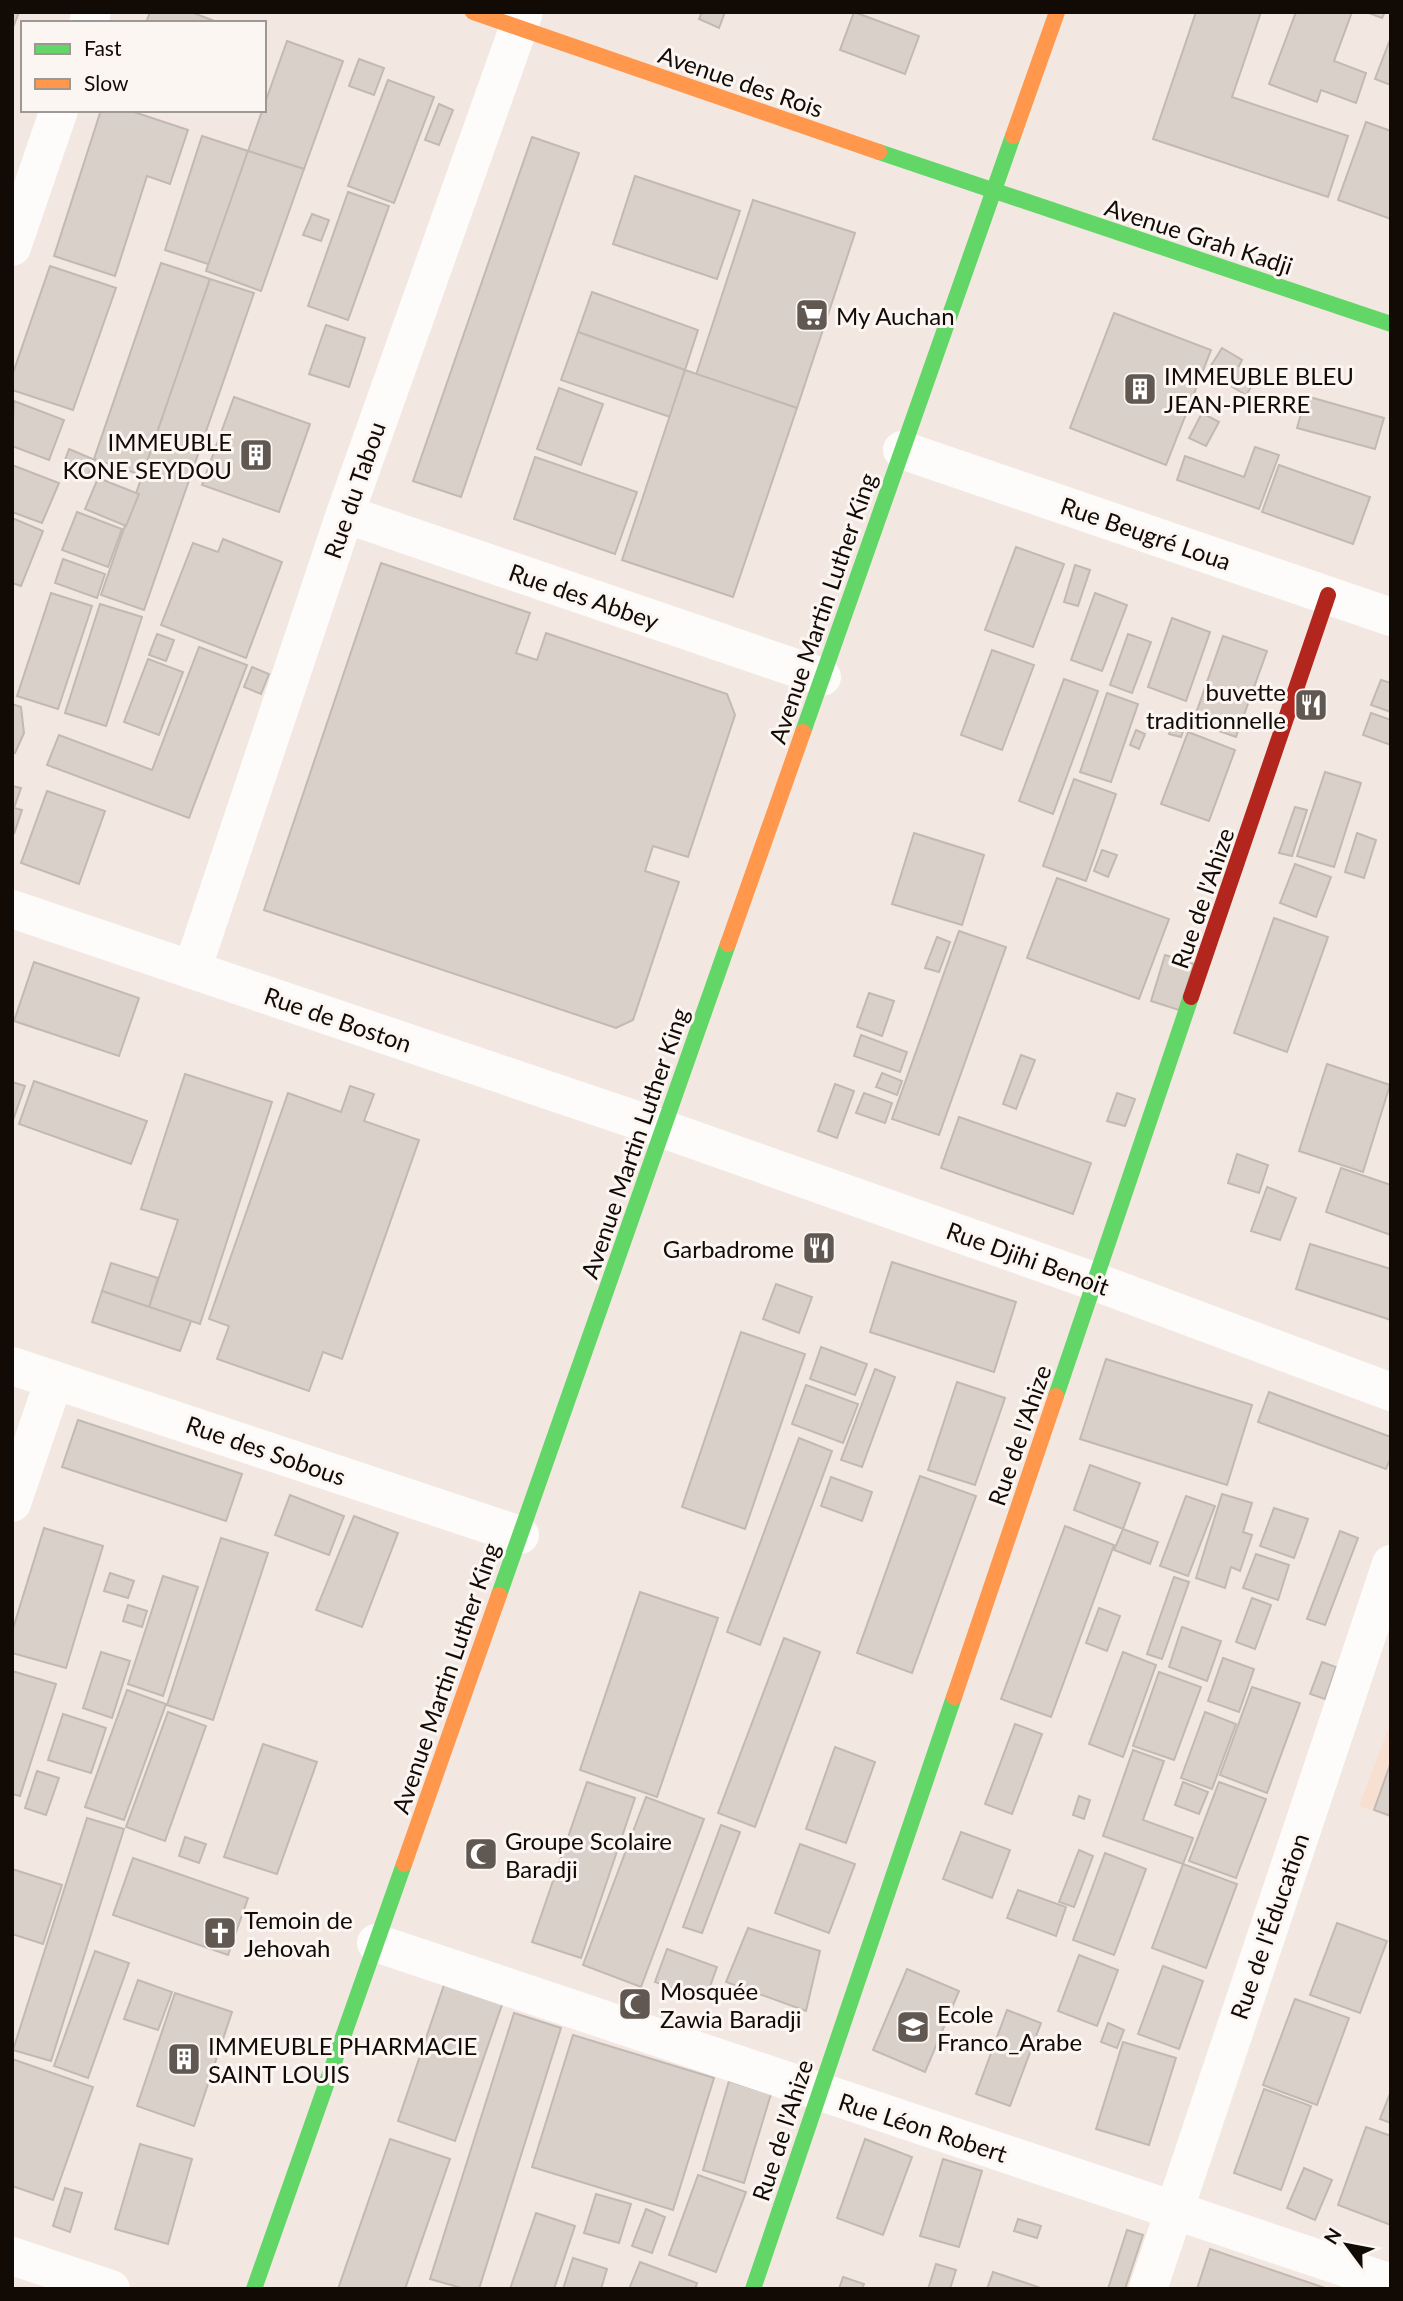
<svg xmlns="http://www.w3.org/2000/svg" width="1403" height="2301" viewBox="0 0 1403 2301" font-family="Lato,sans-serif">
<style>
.built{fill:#f7e0d2}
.building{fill:#dad0ca;stroke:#c3b9b3;stroke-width:2}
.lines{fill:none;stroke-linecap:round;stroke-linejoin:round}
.street{stroke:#fdfcfa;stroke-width:38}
.fast{stroke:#63d668;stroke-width:16}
.slow{stroke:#ff974d;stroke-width:16}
.jam{stroke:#b3261e;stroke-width:16}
.labels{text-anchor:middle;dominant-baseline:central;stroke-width:6;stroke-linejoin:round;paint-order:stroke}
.street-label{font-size:24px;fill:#120a05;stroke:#fcf6f3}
.poi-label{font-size:24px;fill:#120a05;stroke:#fcf6f3;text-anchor:start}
</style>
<rect width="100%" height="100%" fill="#f3e8e1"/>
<path class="built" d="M1391,1721v97l-32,-12z"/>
<g class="building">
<path d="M12,12h7l-7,18z"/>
<path d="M150,12h41l26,10 -71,1z"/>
<path d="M702,12h23l-6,16 -20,-9z"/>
<path d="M854,12l65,24 -14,38 -65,-24z"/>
<path d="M1196,12h65l-29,85 116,39 -20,61 -175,-58z"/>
<path d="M1296,12h56l-18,49 32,12 -10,30 -35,-13 -4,12 -48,-18z"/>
<path d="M1366,12h19l-3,6z"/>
<path d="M1391,37v48l-16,-6z"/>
<path d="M287,41l56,20 -39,108 -56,-18z"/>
<path d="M359,59l25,9 -10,27 -25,-9z"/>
<path d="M388,80l46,17 -40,106 -46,-17z"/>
<path d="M439,104l14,6 -14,35 -14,-5z"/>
<path d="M101,110h27l60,20 -18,54 -23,-8 -32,100 -61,-20z"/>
<path d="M1366,122l25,9v88l-53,-19z"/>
<path d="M202,136l46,15 -37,114 -46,-15z"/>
<path d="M532,137l47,16 -118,344 -48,-16z"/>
<path d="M248,151l56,18 -43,122 -55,-20z"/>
<path d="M635,176l105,35 -23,68 -104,-35z"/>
<path d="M348,192l41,14 -41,114 -40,-14z"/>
<path d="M753,200l102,33 -58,175 -101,-33z"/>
<path d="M312,214l17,6 -8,21 -18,-6z"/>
<path d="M161,263l49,16 -66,197 -50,-17z"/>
<path d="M50,266l66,22 -43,122 -61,-20v-14z"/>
<path d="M210,279l44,14 -110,317 -43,-15z"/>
<path d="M592,292l106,38 -13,40 -107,-38z"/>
<path d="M1114,313l97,37 -45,115 -96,-37z"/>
<path d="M326,325l39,13 -16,49 -40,-13z"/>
<path d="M578,332l107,38 -15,47 -109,-37z"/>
<path d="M1222,348l20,12 -3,6 18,12 -11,17 -39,-23z"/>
<path d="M685,370l112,38 -64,189 -111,-37z"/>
<path d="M559,388l44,16 -22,61 -44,-16z"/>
<path d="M1306,396l78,22 -9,31 -78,-21z"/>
<path d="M234,397l76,27 -31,88 -77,-27z"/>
<path d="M14,401l50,19 -15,40 -37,-14z"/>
<path d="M1202,413l17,9 -13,24 -17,-8z"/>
<path d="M1255,447l24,8 -20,54 -82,-29 8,-24 59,21z"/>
<path d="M69,449l26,11 -7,16 -25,-10z"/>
<path d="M535,457l102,35 -22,62 -101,-35z"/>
<path d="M12,465l47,18 -17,40 -30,-11z"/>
<path d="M1279,465l91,32 -17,47 -91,-32z"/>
<path d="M98,478l41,16 -13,32 -41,-17z"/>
<path d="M77,512l45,17 -14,38 -46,-17z"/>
<path d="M12,518l31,13 -22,55 -9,-3z"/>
<path d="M223,539l59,23 -36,96 -85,-33 32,-82 25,9z"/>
<path d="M1016,547l48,17 -31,83 -48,-17z"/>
<path d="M63,559l42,15 -8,24 -42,-15z"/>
<path d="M381,563l149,50 -14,40 21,7 9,-27 181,61 8,21 -47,142 -35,-11 -8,25 34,11 -46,138 -17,8 -352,-118z"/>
<path d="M1075,565l15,5 -12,36 -14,-4z"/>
<path d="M51,593l41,13 -34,103 -41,-13z"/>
<path d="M1095,593l32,12 -25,66 -31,-11z"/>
<path d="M100,604l42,13 -36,109 -41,-13z"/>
<path d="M1172,618l38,14 -24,69 -38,-14z"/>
<path d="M157,634l17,6 -8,21 -17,-6z"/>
<path d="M1128,634l23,8 -19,51 -22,-8z"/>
<path d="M1223,636l44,15 -31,86 -43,-15z"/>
<path d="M199,647l48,18 -58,153 -142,-53 12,-30 93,35z"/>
<path d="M992,650l42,15 -32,85 -41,-15z"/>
<path d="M148,659l35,13 -24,63 -35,-13z"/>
<path d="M252,667l17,7 -8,20 -17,-7z"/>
<path d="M1064,679l34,12 -45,123 -34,-13z"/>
<path d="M1381,680l10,3v29l-20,-7z"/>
<path d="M1107,693l31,11 -27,78 -31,-10z"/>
<path d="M12,704l9,3 3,26 -9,20 -3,-1z"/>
<path d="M1371,713l20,7v25l-28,-10z"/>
<path d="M1174,719l12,4 -5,14 -12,-3z"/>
<path d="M1136,730l9,4 -6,15 -9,-4z"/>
<path d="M1188,732l47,18 -26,71 -48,-17z"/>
<path d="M1325,772l36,11 -27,84 -37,-11z"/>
<path d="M1074,779l42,15 -30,87 -43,-15z"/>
<path d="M12,786l9,2 -7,20 8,2 -8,24z"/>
<path d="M47,791l58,20 -26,73 -58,-21z"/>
<path d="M1295,807l12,3 -15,46 -13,-3z"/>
<path d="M914,833l70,22 -22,70 -70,-21z"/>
<path d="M1357,833l19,7 -12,38 -19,-6z"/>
<path d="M1102,850l15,5 -9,22 -14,-6z"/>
<path d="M1295,864l36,13 -15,40 -36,-14z"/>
<path d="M1057,878l112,41 -30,80 -112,-41z"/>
<path d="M1274,918l54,19 -41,115 -53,-19z"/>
<path d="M959,931l47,16 -67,188 -47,-16z"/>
<path d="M937,937l13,5 -11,30 -14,-4z"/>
<path d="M1165,955l29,9 -15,46 -28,-9z"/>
<path d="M34,962l105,36 -20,58 -105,-35z"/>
<path d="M869,993l25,8 -12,35 -25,-9z"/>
<path d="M861,1035l46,17 -7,20 -46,-16z"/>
<path d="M1021,1055l14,5 -19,49 -13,-5z"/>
<path d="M1327,1064l63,21 -27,87 -64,-21z"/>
<path d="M882,1073l20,8 -5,14 -21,-8z"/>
<path d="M185,1074l87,28 -72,222 -51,-17 29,-87 -37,-11z"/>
<path d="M34,1081l113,40 -16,43 -112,-40z"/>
<path d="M12,1082l13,4 -13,37z"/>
<path d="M835,1084l19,7 -17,47 -19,-7z"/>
<path d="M350,1086l24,8 -10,27 55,19 -77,219 -19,-7 -14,39 -92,-32 12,-33 -20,-7 79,-226 53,19z"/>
<path d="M864,1093l28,10 -7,20 -29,-10z"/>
<path d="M1117,1093l18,6 -10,27 -18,-5z"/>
<path d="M959,1117l132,46 -18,51 -132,-46z"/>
<path d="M1237,1154l31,11 -9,28 -31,-10z"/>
<path d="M1341,1168l50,17v50l-65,-23z"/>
<path d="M1267,1187l29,11 -16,42 -29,-9z"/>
<path d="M1310,1244l81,25v51l-95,-31z"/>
<path d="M892,1262l124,40 -22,70 -124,-40z"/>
<path d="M111,1263l47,15 -9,29 -47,-16z"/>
<path d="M776,1284l36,13 -13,36 -36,-14z"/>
<path d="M102,1291l89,30 -11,30 -88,-29z"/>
<path d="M741,1332l64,22 -60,175 -63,-22z"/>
<path d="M821,1347l46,17 -12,31 -45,-16z"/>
<path d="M1106,1359l146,46 -25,80 -147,-46z"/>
<path d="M875,1369l20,8 -33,90 -21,-7z"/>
<path d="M957,1382l48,16 -30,87 -47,-15z"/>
<path d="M806,1385l52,19 -15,39 -51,-19z"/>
<path d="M1269,1392l122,45v20l-5,12 -128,-47z"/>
<path d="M78,1420l164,54 -16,47 -164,-54z"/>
<path d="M799,1438l33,13 -72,194 -33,-13z"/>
<path d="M1090,1465l50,18 -17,46 -49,-19z"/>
<path d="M920,1476l56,20 -64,177 -55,-20z"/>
<path d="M831,1477l41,15 -10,29 -41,-15z"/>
<path d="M1222,1494l30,9 -9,29 9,3 -12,36 -9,-4 -6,21 -29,-10z"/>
<path d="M290,1495l54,21 -15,39 -54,-20z"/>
<path d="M1186,1496l29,10 -27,70 -28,-10z"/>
<path d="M1274,1508l34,11 -14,39 -34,-12z"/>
<path d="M354,1516l44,17 -36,94 -46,-17z"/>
<path d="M1065,1526l49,19 -63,172 -50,-18z"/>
<path d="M44,1528l59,18 -37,122 -54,-15v-21z"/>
<path d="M1123,1529l35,13 -8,22 -36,-14z"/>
<path d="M1340,1531l18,7 -33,87 -18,-6z"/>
<path d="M221,1538l47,15 -55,167 -46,-15z"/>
<path d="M1256,1554l33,11 -11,35 -35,-12z"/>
<path d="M110,1573l24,8 -6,17 -24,-7z"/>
<path d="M163,1576l35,11 -35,109 -35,-12z"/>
<path d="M1174,1577l15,5 -27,77 -15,-5z"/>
<path d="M640,1592l78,26 -61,179 -77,-27z"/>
<path d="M1252,1598l19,7 -16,44 -19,-7z"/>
<path d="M128,1605l19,6 -5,16 -19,-6z"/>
<path d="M1099,1608l21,8 -13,35 -21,-8z"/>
<path d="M1182,1627l39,14 -14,40 -38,-14z"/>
<path d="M784,1638l36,14 -65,175 -37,-14z"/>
<path d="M101,1652l29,9 -18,57 -29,-10z"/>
<path d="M1123,1652l33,13 -33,92 -34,-13z"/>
<path d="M1223,1658l31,11 -15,43 -31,-11z"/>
<path d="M1322,1662l14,5 -11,32 -15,-5z"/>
<path d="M12,1671l44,13 -36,112 -8,-2z"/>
<path d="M1159,1672l42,15 -27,73 -41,-14z"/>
<path d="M1252,1687l48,16 -33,90 -47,-18z"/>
<path d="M127,1690l39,14 -42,116 -39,-13z"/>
<path d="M168,1712l38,14 -41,115 -39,-14z"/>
<path d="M1205,1712l31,12 -24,65 -31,-11z"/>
<path d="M63,1714l43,14 -15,45 -43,-13z"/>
<path d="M1015,1724l27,10 -30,80 -27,-10z"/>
<path d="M263,1744l54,18 -40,112 -53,-17z"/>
<path d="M835,1747l40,15 -29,81 -40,-14z"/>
<path d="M1133,1750l31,11 -21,59 50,18 -10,26 -80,-28z"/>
<path d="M1391,1762v54l-17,-6z"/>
<path d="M37,1771l22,7 -13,37 -21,-7z"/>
<path d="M587,1782l48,16 -54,160 -49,-16z"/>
<path d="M1183,1782l25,10 -9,22 -24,-9z"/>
<path d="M1219,1782l47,17 -30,79 -47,-17z"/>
<path d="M1079,1796l11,4 -6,19 -11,-4z"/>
<path d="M646,1797l58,22 -63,168 -58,-22z"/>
<path d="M87,1818l37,11 -73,232 -38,-11z"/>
<path d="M721,1825l19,7 -38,101 -19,-6z"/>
<path d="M961,1832l49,18 -18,48 -49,-19z"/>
<path d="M185,1837l21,7 -7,19 -20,-7z"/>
<path d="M800,1844l55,20 -26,69 -54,-20z"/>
<path d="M1079,1850l14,6 -19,51 -15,-5z"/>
<path d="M1105,1853l41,16 -32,86 -41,-15z"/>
<path d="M133,1858l115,40 -20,57 -115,-40z"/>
<path d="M1183,1864l54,20 -31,84 -54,-20z"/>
<path d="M12,1869l50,16 -19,59 -31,-10z"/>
<path d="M1018,1890l48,17 -10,29 -49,-18z"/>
<path d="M1337,1923l50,18 -27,72 -50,-18z"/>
<path d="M748,1928l72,23 -14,60 -80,-29z"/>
<path d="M667,1949l50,18 -12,33 -50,-18z"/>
<path d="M95,1951l34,12 -41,115 -34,-12z"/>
<path d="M1079,1955l39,15 -21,56 -39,-15z"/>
<path d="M1163,1966l40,15 -24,68 -41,-15z"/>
<path d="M907,1969l52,22 -34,81 -52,-22z"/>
<path d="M447,1976l58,20 -50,145 -57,-20z"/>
<path d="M138,1980l34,12 -14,38 -34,-11z"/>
<path d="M175,1993l57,19 -38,114 -57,-20z"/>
<path d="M1295,1999l54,19 -32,87 -54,-20z"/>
<path d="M1007,2010l34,13 -31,83 -34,-12z"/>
<path d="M514,2013l47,15 -82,261h-14l-35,-10z"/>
<path d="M1108,2023l16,7 -7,18 -16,-6z"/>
<path d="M573,2035l141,43 -41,132 -141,-43z"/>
<path d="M1123,2042l53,16 -27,87 -53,-16z"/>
<path d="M12,2059l81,28 -40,113 -41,-14z"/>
<path d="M729,2081l42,13 -27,89 -41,-13z"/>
<path d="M1264,2089l47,17 -30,84 -47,-17z"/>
<path d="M1391,2091v32l-11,-4z"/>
<path d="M1366,2127l25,9v89l-53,-20z"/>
<path d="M390,2139l60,20 -45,130h-67z"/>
<path d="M865,2139l47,18 -29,78 -46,-17z"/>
<path d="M140,2144l52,15 -24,85 -53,-15z"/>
<path d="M943,2159l39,12 -23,76 -39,-11z"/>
<path d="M1304,2168l28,12 -17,40 -28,-12z"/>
<path d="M698,2175l48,17 -30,80 -47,-17z"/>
<path d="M65,2188l17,5 -12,39 -17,-6z"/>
<path d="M596,2194l35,10 -12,39 -35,-10z"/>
<path d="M646,2209l19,8 -13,36 -20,-7z"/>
<path d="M536,2213l39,13 -21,63h-44z"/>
<path d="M1018,2219l23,7 -4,12 -23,-7z"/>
<path d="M1127,2230l16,5 -18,54h-17z"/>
<path d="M1210,2249l118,40h-131z"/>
<path d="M573,2258l34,11 -6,20h-38z"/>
<path d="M640,2262l57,21 -2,6h-66z"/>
<path d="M936,2264l20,6 -6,19h-22z"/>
<path d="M993,2272l51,17h-57z"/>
<path d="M843,2277l21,7 -2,5h-23z"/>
</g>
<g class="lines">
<g class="street">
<path d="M88,23l4,-11"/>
<path d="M12,247l47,-137"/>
<path d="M902,450l489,167"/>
<path d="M345,514l477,163"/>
<path d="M12,909l651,220 433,153 295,110"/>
<path d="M192,970l153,-456 179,-502"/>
<path d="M12,1366l508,169"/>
<path d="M12,1503l42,-123"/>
<path d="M376,1943l1015,340"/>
<path d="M12,2256l99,33"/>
<path d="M1148,2289l243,-725"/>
</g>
<g class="fast">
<path d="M879,152l512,172"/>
<path d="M803,732l210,-596"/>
<path d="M1056,1396l135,-399"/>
<path d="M499,1595l229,-651"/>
<path d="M254,2289l150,-425"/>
<path d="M753,2289l201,-592"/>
</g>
<g class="slow">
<path d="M473,12l406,140"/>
<path d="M1013,136l44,-124"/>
<path d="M728,944l75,-212"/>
<path d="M954,1697l102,-301"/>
<path d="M404,1864l95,-269"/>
</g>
<path class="jam" d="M1191,997l137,-402"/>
</g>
<defs>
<symbol id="supermarket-square" viewBox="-11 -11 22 22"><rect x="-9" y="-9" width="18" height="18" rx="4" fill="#615852" stroke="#fcf6f3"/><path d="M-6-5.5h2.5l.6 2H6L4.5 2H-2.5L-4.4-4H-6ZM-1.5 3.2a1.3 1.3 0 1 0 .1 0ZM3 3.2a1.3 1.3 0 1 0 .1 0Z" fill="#fff"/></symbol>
<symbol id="building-square" viewBox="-11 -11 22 22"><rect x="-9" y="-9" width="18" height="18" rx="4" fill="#615852" stroke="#fcf6f3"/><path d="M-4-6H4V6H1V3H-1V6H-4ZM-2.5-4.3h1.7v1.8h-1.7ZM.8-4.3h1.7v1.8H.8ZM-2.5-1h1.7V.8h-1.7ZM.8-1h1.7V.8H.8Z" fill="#fff"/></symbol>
<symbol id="restaurant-square" viewBox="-11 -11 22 22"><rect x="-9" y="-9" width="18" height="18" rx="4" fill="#615852" stroke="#fcf6f3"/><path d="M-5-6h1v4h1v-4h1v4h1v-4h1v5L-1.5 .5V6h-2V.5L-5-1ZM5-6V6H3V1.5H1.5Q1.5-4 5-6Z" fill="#fff"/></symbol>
<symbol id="mosque-square" viewBox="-11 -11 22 22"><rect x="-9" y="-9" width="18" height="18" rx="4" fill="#615852" stroke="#fcf6f3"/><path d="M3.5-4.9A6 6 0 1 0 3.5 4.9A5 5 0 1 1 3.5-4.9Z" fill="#fff"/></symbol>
<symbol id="church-square" viewBox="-11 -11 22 22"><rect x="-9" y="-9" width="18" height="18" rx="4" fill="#615852" stroke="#fcf6f3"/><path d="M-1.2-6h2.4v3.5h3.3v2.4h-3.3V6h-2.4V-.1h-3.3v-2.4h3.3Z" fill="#fff"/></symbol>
<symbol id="school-square" viewBox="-11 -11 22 22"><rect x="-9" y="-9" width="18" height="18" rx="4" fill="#615852" stroke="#fcf6f3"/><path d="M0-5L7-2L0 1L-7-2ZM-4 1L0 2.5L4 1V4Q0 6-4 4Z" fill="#fff"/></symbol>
</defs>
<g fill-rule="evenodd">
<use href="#supermarket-square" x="793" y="296" width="38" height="38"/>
<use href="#building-square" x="1121" y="370" width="38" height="38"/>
<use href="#building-square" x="237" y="436" width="38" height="38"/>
<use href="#restaurant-square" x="1292" y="686" width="38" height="38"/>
<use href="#restaurant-square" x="800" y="1229" width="38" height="38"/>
<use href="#mosque-square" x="462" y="1835" width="38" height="38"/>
<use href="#church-square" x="201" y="1914" width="38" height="38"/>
<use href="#mosque-square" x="616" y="1985" width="38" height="38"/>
<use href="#school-square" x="894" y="2008" width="38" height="38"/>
<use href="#building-square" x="165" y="2040" width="38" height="38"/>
</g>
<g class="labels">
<g class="street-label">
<text transform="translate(741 81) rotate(19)">Avenue des Rois</text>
<text transform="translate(1199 236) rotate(18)">Avenue Grah Kadji</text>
<text transform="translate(354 490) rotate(-71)">Rue du Tabou</text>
<text transform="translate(1146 533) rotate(19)">Rue Beugré Loua</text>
<text transform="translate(584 596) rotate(19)">Rue des Abbey</text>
<text transform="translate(822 608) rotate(-71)">Avenue Martin Luther King</text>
<text transform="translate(1202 898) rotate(-71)">Rue de l'Ahize</text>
<text transform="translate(338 1019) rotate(19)">Rue de Boston</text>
<text transform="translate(634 1143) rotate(-71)">Avenue Martin Luther King</text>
<text transform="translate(1028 1258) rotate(20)">Rue Djihi Benoit</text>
<text transform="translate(1019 1435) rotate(-71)">Rue de l'Ahize</text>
<text transform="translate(266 1450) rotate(19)">Rue des Sobous</text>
<text transform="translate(445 1678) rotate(-71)">Avenue Martin Luther King</text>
<text transform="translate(1269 1926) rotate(-71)">Rue de l'Éducation</text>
<text transform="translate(923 2127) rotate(18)">Rue Léon Robert</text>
<text transform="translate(782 2130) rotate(-72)">Rue de l'Ahize</text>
</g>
<g class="poi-label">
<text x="836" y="315">My Auchan</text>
<text x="1164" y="375">IMMEUBLE BLEU<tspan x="1164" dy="28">JEAN-PIERRE</tspan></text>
<text x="232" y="441" text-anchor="end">IMMEUBLE<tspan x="232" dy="28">KONE SEYDOU</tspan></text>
<text x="1286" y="691" text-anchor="end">buvette<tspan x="1286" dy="28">traditionnelle</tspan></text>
<text x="794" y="1248" text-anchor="end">Garbadrome</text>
<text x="505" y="1840">Groupe Scolaire<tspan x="505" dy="28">Baradji</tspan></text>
<text x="244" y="1919">Temoin de<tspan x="244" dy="28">Jehovah</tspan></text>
<text x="660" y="1990">Mosquée<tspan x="660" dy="28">Zawia Baradji</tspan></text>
<text x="937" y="2013">Ecole<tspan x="937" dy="28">Franco_Arabe</tspan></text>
<text x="208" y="2045">IMMEUBLE PHARMACIE<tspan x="208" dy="28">SAINT LOUIS</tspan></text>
</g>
</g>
<rect width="1403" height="2301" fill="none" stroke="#120a05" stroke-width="28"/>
<rect x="21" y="21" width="245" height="91" fill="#fcf6f3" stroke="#9e9894" stroke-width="2"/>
<rect x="35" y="44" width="35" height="10" fill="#63d668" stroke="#9e9894" stroke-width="2"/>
<text x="84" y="56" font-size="21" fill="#120a05">Fast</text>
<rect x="35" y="79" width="35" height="10" fill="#ff974d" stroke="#9e9894" stroke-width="2"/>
<text x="84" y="91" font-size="21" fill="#120a05">Slow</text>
<g transform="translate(1347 2245) rotate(302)" stroke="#fcf6f3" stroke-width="5" paint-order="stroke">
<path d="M0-5L12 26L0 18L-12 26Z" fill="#120a05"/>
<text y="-10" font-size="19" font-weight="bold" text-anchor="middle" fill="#120a05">N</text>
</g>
</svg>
